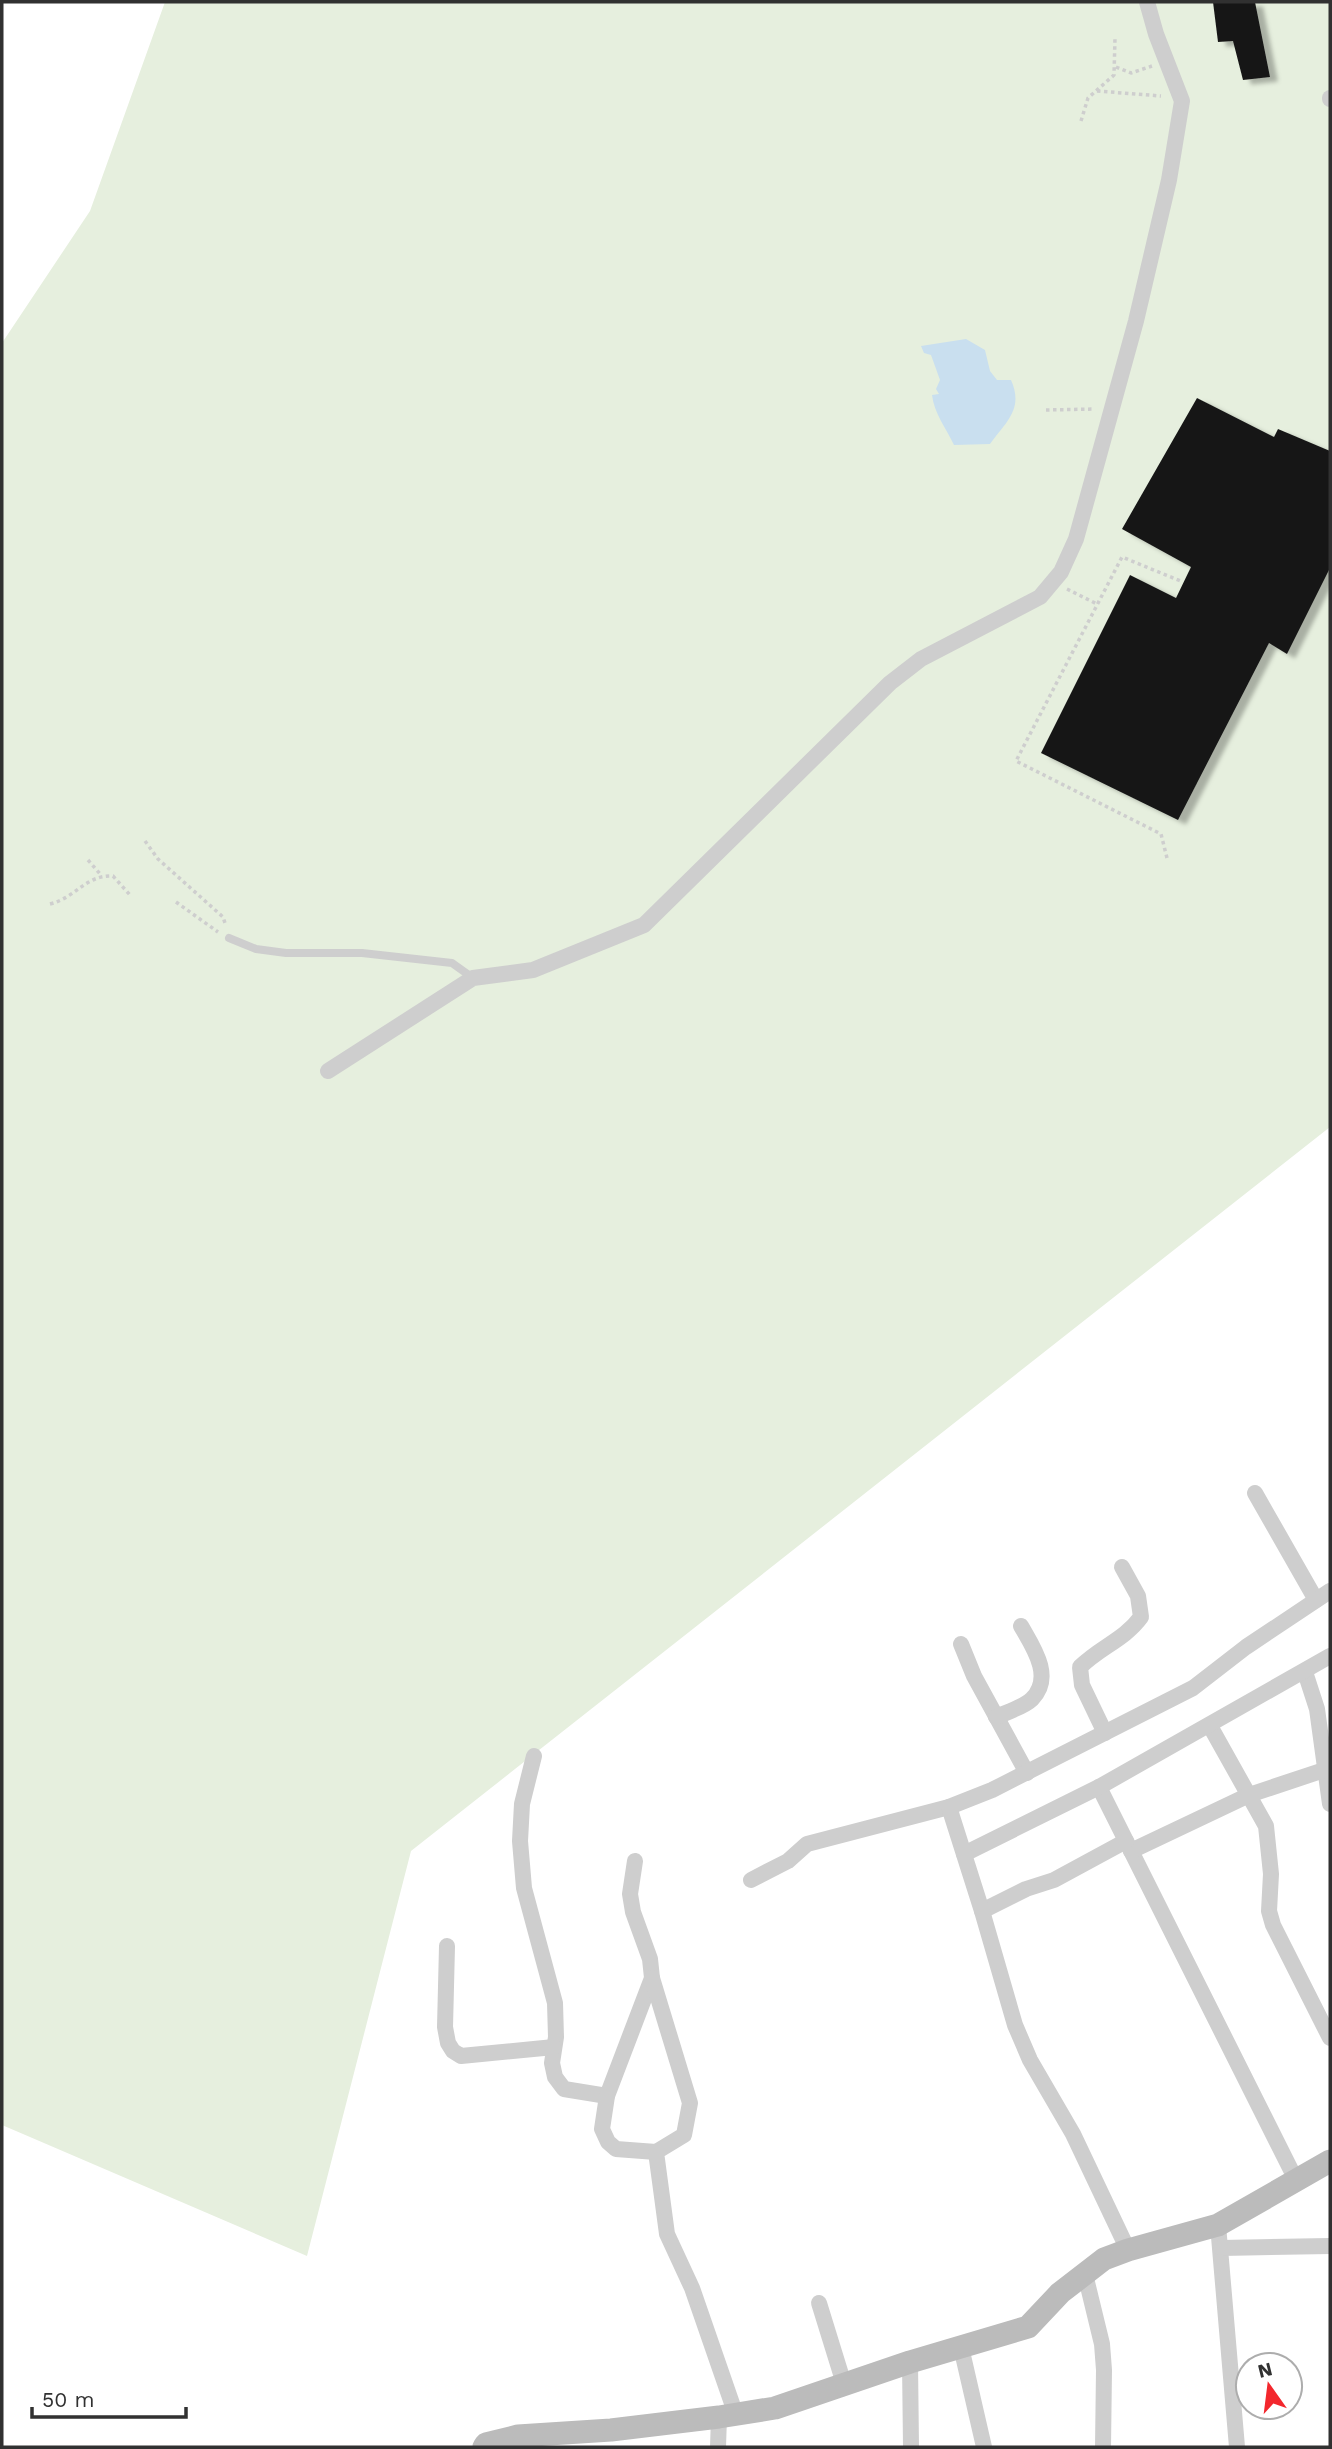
<svg xmlns="http://www.w3.org/2000/svg" width="1332" height="2449" viewBox="0 0 1332 2449" font-family="'Work Sans',sans-serif">
<style>
.green{fill:#e6efde}
.water{fill:#c9dfef}
.building{fill:#181818;filter:url(#shadow)}
.lines{fill:none;stroke-linecap:round;stroke-linejoin:round}
.path{stroke:#cecece;stroke-width:3.5;stroke-dasharray:3.5 3.5;stroke-linecap:butt}
.lane{stroke:#cecece;stroke-width:8}
.street{stroke:#cecece;stroke-width:16}
.secondary{stroke:#bbb;stroke-width:23}
</style>
<defs>
<filter id="shadow"><feDropShadow dx="8" dy="4.5" stdDeviation="2" flood-color="#0004"/></filter>
</defs>
<rect width="100%" height="100%" fill="#fff"/>
<path class="green" d="M165,2h1165v1125l-919,724 -104,405 -305,-131v-1782l88,-132z"/>
<path class="water" d="M966,339l19,11 5,21 7,9h14c13,29 -5,42 -21,64l-36,1c-8,-17 -20,-32 -22,-50l7,-1 -3,-5 4,-9 -9,-25 -7,-2 -3,-7z"/>
<g class="building">
<path d="M1213,2h42l15,75 -27,3 -10,-39 -15,1z"/>
<path d="M1197,398l77,39 4,-8 52,22v117l-43,86 -18,-11 -91,177 -137,-67 89,-178 46,23 15,-31 -69,-38z"/>
</g>
<g class="lines">
<g class="path">
<path d="M1116,67l15,6 21,-7"/>
<path d="M1097,91l64,5"/>
<path d="M1081,121l7,-23 26,-23 1,-37"/>
<path d="M1046,410l49,-1"/>
<path d="M1067,589l30,15"/>
<path d="M145,841l13,18 65,58 3,9"/>
<path d="M1167,858l-6,-24 -145,-73 106,-204 61,25"/>
<path d="M88,860l13,15"/>
<path d="M176,902l42,30"/>
<path d="M50,904c27,-7 35,-29 63,-28l17,19"/>
</g>
<path class="lane" d="M229,938l27,11 30,4h76l90,10 21,15"/>
<g class="street">
<path d="M1330,98v1"/>
<path d="M328,1071l145,-93 60,-8 111,-45 246,-242 31,-24 119,-62 21,-25 15,-33 60,-218 33,-141 13,-79 -26,-67 -9,-32"/>
<path d="M1255,1493l61,107"/>
<path d="M961,1644l13,32 53,97"/>
<path d="M1305,1672l12,37 13,95"/>
<path d="M996,1717c11,-5 28,-10 36,-18 22,-22 1,-52 -11,-73"/>
<path d="M1210,1726l56,100 5,48 -2,37 4,14 57,113"/>
<path d="M1105,1733l-23,-48 -2,-18c20,-20 44,-27 61,-50l-3,-21 -16,-29"/>
<path d="M534,1756l-12,48 -2,37 4,47 31,115 1,34 -4,26 3,14 9,12 43,7"/>
<path d="M1099,1787l197,393"/>
<path d="M1131,1851l118,-56 81,-27"/>
<path d="M964,1854l135,-67 231,-131"/>
<path d="M635,1861l-5,33 3,18 17,47 2,19 -45,118 -5,33 6,13 8,7 40,3"/>
<path d="M751,1880l37,-19 19,-17 142,-37"/>
<path d="M982,1911l44,-22 28,-9 72,-39"/>
<path d="M447,1946l-2,81 3,16 5,8 8,5 93,-9"/>
<path d="M652,1978l38,125 -6,32 -28,17 11,82 25,54 44,127"/>
<path d="M1218,2225l19,222"/>
<path d="M1221,2248l109,-2"/>
<path d="M1128,2250l-55,-116 -43,-74 -15,-35 -33,-114 -33,-104 43,-17 201,-102 53,-41 84,-56"/>
<path d="M1085,2274l17,70 2,26 -1,77"/>
<path d="M819,2303l25,81"/>
<path d="M961,2347l23,100"/>
<path d="M910,2362l1,85"/>
<path d="M718,2447l1,-30"/>
</g>
<path class="secondary" d="M484,2447l2,-3 32,-8 93,-6 108,-13 56,-9 135,-46 118,-35 32,-34 44,-34 24,-9 90,-25 112,-64"/>
</g>
<rect width="1332" height="2449" fill="none" stroke="#313131" stroke-width="7"/>
<g transform="translate(1269 2386) rotate(346)"><circle r="33" fill="#ffffff" stroke="#adadad" stroke-width="2"/>
<path d="M0-5L12 26L0 18L-12 26Z" fill="#f3272d"/>
<text y="-10" font-size="19" font-weight="bold" text-anchor="middle" fill="#313131">N</text>
</g>
<path d="M32 2407v10h154v-10" fill="none" stroke="#313131" stroke-width="3.5"/>
<text x="42" y="2407" font-size="21" fill="#313131" stroke="#ffffff" stroke-width="5" paint-order="stroke">50 m</text>
</svg>
